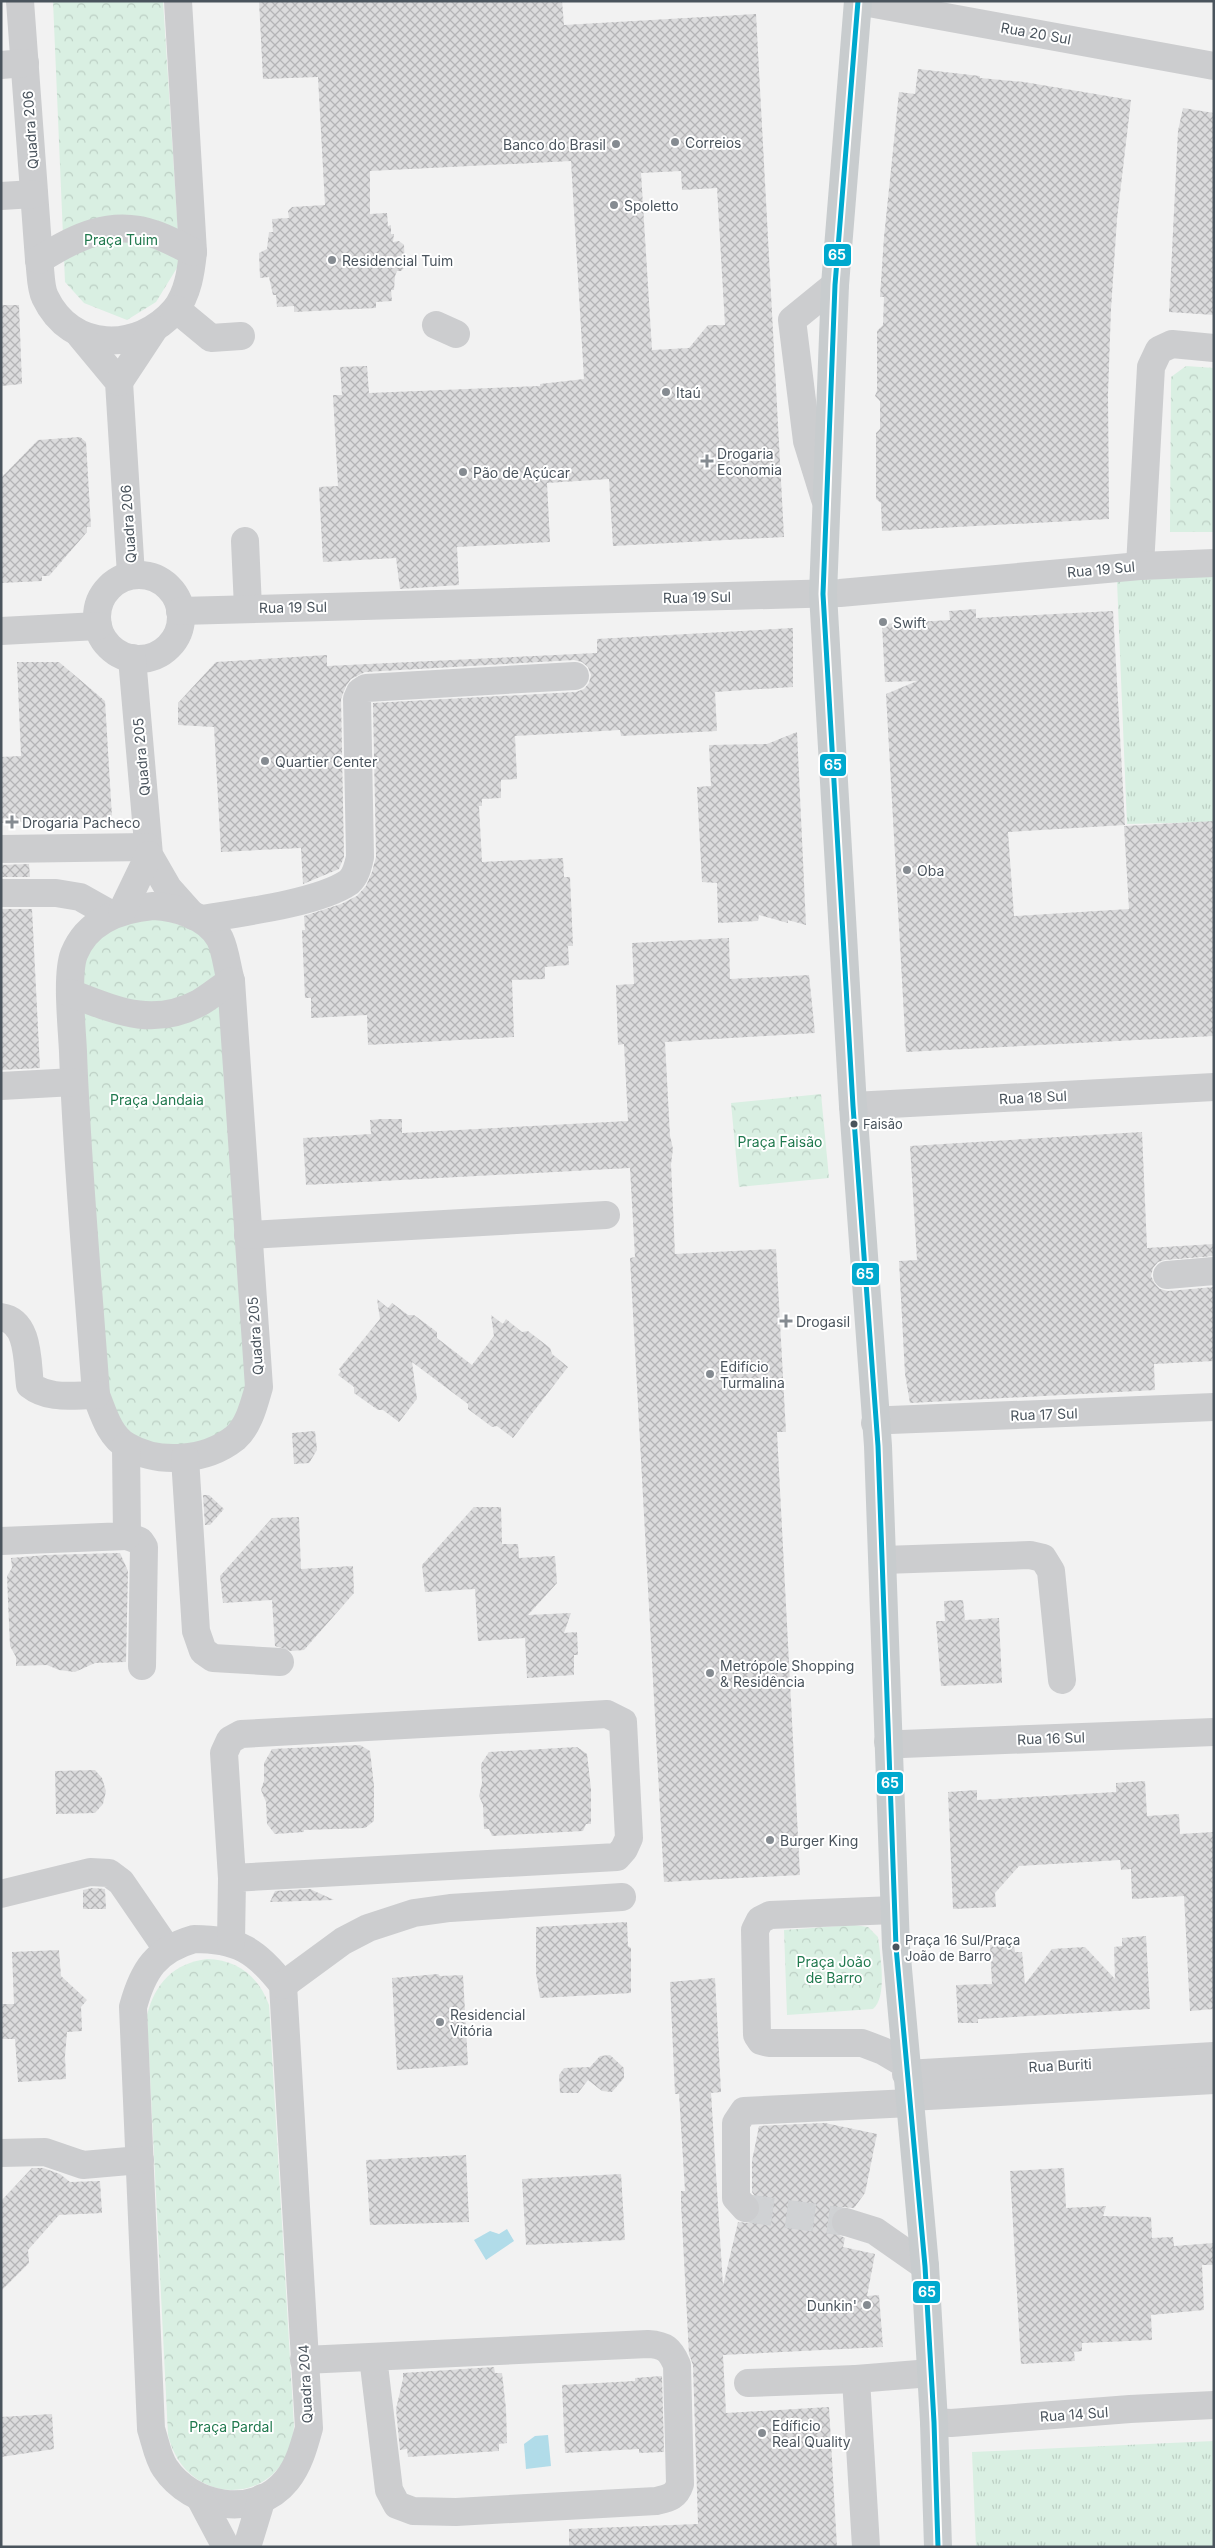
<svg xmlns="http://www.w3.org/2000/svg" width="1215" height="2548" viewBox="0 0 1215 2548" font-family="Inter,sans-serif">
<style>
.grass{fill:url(#grass-tufts)}
.park{fill:url(#park-crowns)}
.water{fill:#b1dce9}
.building{fill:url(#building-cross-hatch);fill-rule:evenodd}
.lines{fill:none;stroke-linecap:round;stroke-linejoin:round}
.minor-tunnel{stroke:#d0d2d4;stroke-width:28;stroke-dasharray:28 14;stroke-linecap:butt}
.minor{stroke:#cccdcf;stroke-width:28}
.major{stroke:#c8ccce;stroke-width:28}
.bus-1-casing{stroke:#fff;stroke-width:9}
.bus-1{stroke:#00a9ce;stroke-width:5}
.poi-dot{fill:#858b91;stroke:#fff;stroke-width:2}
.bus-dot{fill:#4a545d;stroke:#fff;stroke-width:2}
.labels{text-anchor:middle;dominant-baseline:central;stroke-width:4;stroke-linejoin:round;paint-order:stroke}
.bus-label{font-size:13px;fill:#4a545d;stroke:#fff;text-anchor:start}
.street-label{font-size:14px;fill:#4a545d;stroke:#fff}
.poi-label{font-size:14px;fill:#4a545d;stroke:#fff;text-anchor:start}
.park-label{font-size:14px;fill:#20794e;stroke:#fff}
.line-badge{stroke:#fff;stroke-width:2}
.badge-label{font-size:14px;text-anchor:middle;font-weight:bold;fill:#fff}
</style>
<defs>
<pattern id="grass-tufts" width="24" height="20" patternUnits="userSpaceOnUse" patternTransform="scale(1.25)"><rect width="24" height="20" fill="#d9efe2"/><path d="M3 7l-1-3M5 7V3M7 7l1-3M15 17l-1-3M17 17v-4M19 17l1-3" fill="none" stroke="#bccfc4"/></pattern>
<pattern id="park-crowns" width="20" height="18" patternUnits="userSpaceOnUse" patternTransform="scale(1.25)"><rect width="20" height="18" fill="#d9efe2"/><path d="M2 6a3 3 0 1 1 6 0M12 15a3 3 0 1 1 6 0" fill="none" stroke="#bccfc4"/></pattern>
<pattern id="building-cross-hatch" width="8" height="8" patternUnits="userSpaceOnUse" patternTransform="scale(1.25)"><rect width="8" height="8" fill="#dbdbdc"/><path d="M0 0l8 8M0 8l8-8" fill="none" stroke="#b4b4b6"/></pattern>
</defs>
<rect width="100%" height="100%" fill="#f2f2f2"/>
<g class="grass">
<path d="M1214,575v247l-87,2 -10,-243z"/>
<path d="M1214,2441v106h-238l-4,-95z"/>
</g>
<g class="park">
<path d="M53,1h110l17,262 -24,39 -29,18 -43,-17 -19,-21z"/>
<path d="M1186,366l28,2v164h-44l1,-155z"/>
<path d="M132,908l87,31 33,474 -67,45 -76,-31 -39,-434 19,-64z"/>
<path d="M821,1094l8,84 -90,9 -8,-84z"/>
<path d="M854,1925l14,2 10,10c2,18 10,60 -5,72l-86,6 -3,-85z"/>
<path d="M207,1959c31,1 51,17 62,46l25,421c-5,80 -107,87 -126,9l-21,-420c8,-32 27,-52 60,-56z"/>
</g>
<g class="water">
<path d="M507,2229l7,12 -28,19 -12,-20 16,-9 9,3z"/>
<path d="M548,2435l3,31 -25,3 -2,-25 11,-8z"/>
</g>
<g class="building">
<path d="M259,1h303l2,24 192,-11 28,523 -171,9 -4,-67 -62,4 3,59 -93,5 2,38 -59,4 -4,-31 -73,4 -4,-75 19,-1 -5,-91h9l-2,-28 27,-1 2,27 171,-7v-2l44,-5 -13,-218 -201,10v43l17,-1 1,13 3,-1v9h3l-1,8 6,-1 5,4 1,22 -4,4h-4l-2,5 -1,14h-3l1,11 -16,1v6l-82,4v-6l-17,1 -1,-12h-3l-4,-18 -9,1 -1,-25 8,-4 2,-17h4l-1,-13 17,-1 -1,-7 4,-4 33,-2 -7,-128 -55,2zM681,171l1,19 35,-2 8,137h-17l-19,23 -37,2 -11,-177z"/>
<path d="M918,69l62,7v2l44,4 107,18 -14,119 -6,90 -3,85 1,125 -227,12 -1,-28 -5,-4v-66l4,-4v-28l-5,-5 2,-5v-60l6,-6 1,-28h-4l4,-60 15,-145 16,2z"/>
<path d="M1183,108l31,5v202l-45,-3 9,-181z"/>
<path d="M1,305h18l3,79 -21,2z"/>
<path d="M80,437l6,5 5,85h-4v5l-38,44h-7v5l-41,2v-105l37,-38z"/>
<path d="M976,609v9l137,-7 12,214 -117,7 6,84 115,-7 -5,-83 90,-5v215l-308,16 -20,-358 31,-13 -32,1 -3,-58 68,-4 -1,-9z"/>
<path d="M793,628v59l-78,5 2,39 -96,5 -1,-6 -105,6 2,43 -16,1v18l-19,1v7h-3l3,56 81,-4 1,19h6l3,69h-5l1,19 -24,2v12l-33,1 2,57 -146,8 -1,-30 -56,3v-20h-6l-3,-68h3l-1,-14 37,-12 16,-8 9,-10 6,-14 4,-15 -3,-154 203,-11 8,-3 5,-6 2,-8 -3,-8 -6,-5 -8,-2 -209,12 -14,7 -5,7 -5,13 3,158 -5,12 -36,15 -2,-36 -80,4 -7,-125 -36,-2v-22l38,-41 111,-7v11l270,-13v-14z"/>
<path d="M17,662h42l46,39 7,116 -111,6v-66l20,-1z"/>
<path d="M797,732l9,193 -18,-5v3l-29,-8 -1,6 -40,2 -1,-40 -15,-1 -5,-95 14,-1 -2,-41 58,-1z"/>
<path d="M29,864l1,13h-29v-12z"/>
<path d="M1,909h31l8,159 -39,2z"/>
<path d="M729,938l1,41 79,-4 6,58 -150,9 5,94 3,13 -2,15 4,90 101,-5 10,183h-9l23,443 -136,7 -34,-624 5,-1 -5,-89 -324,17 -3,-47 68,-4 -1,-14 12,-1h20v14l226,-12 -4,-77 -6,1 -2,-60 18,-1 -2,-41z"/>
<path d="M1142,1132l5,116 67,-4v12l-49,4 -7,2 -5,6 -2,8 4,8 5,5 8,2 46,-4v74l-60,3 1,26 -245,13 -5,-29 -6,-113 18,-1 -7,-114z"/>
<path d="M377,1299l11,9 4,-5 16,12h6l23,17v6l35,27 22,-29 -3,-21 12,9 3,-5 16,13 6,-1 22,17 2,6 16,13 -55,71 -16,-12 -5,1 -24,-18v-5l-56,-42 5,37 -18,23 -16,-12h-5l-24,-17v-6l-16,-12 3,-4 -2,-2 41,-50z"/>
<path d="M315,1431l2,19 -8,13 -15,1 -2,-31z"/>
<path d="M203,1495h6l15,14 -14,16h-5z"/>
<path d="M474,1507h27l1,37h16l1,14 36,-2 2,27 -29,32 43,-2 -7,20 13,-1 1,23h-4v20l-47,3 -2,-40 -47,3 -3,-52 -50,3 -3,-27z"/>
<path d="M299,1517l2,52 52,-3 1,27 -50,57 -13,1 -16,-5 -3,-46 -49,3 -3,-27 52,-58z"/>
<path d="M120,1553l8,18 -2,91 -31,1 -20,9 -16,-2 -12,-5 -31,1v-9l-6,-11 -2,-46 -1,-24 5,-8 -1,-10 35,-3z"/>
<path d="M963,1600l2,20 34,-2 3,65 -61,3 -5,-65h9l-1,-20z"/>
<path d="M360,1745l10,6 4,35v35l-9,7 -61,2v2l-29,2 -8,-10 -1,-22 -5,-12 3,-9v-18l8,-14z"/>
<path d="M577,1747l10,7 4,35v35h-5l-3,7 -91,5 -3,-7h-5l-1,-24 -4,-9 3,-13 -1,-19 8,-12z"/>
<path d="M95,1770l7,8 4,13 -3,13 -8,9 -39,1 -1,-43z"/>
<path d="M1145,1781l2,35 32,-2 1,20 34,-2v177l-24,2 -6,-115 -52,3 -1,-30 -10,1 -1,-10 -101,6 -24,27 1,14 -43,2 -5,-117 29,-2v10l139,-8v-9z"/>
<path d="M92,1888l13,1 1,20h-23v-19z"/>
<path d="M310,1889l24,11 -64,2 5,-11z"/>
<path d="M627,1922l1,24 3,2v45l-91,5 -4,-25v-46z"/>
<path d="M1146,1936l4,73 -172,10v4h-20l-2,-38 36,-1 -2,-39 24,-1 1,8h7l3,32 27,-35 33,-2 30,32 -1,-32 8,-1v-8z"/>
<path d="M59,1950l2,26 26,24 -6,7 1,24 -15,1 -2,24 1,23 -48,3 -3,-43h-14v-35h13l-2,-52z"/>
<path d="M438,1974l2,2 23,-1 5,90 -71,5 -5,-92z"/>
<path d="M715,1978l6,114 -10,1 12,193 15,-64 11,1 7,-4 4,-7v-8l-8,-12v-31l7,-35 66,-3 52,11 -12,59 -11,15 -11,-1 -8,4 -4,7v7l4,8 10,5 -2,9 32,7 -8,42 12,-1 4,52 -160,8 3,58 103,-6 8,140h-268v-18l129,-5 -5,-159 -4,-11 -8,-151v-12h4l-6,-97h-4l-5,-112z"/>
<path d="M610,2055l14,13v10l-12,14 -10,-1 -14,-11 -10,13h-18l-1,-18 5,-7 26,-1 10,-11z"/>
<path d="M466,2155l3,67 -99,3 -4,-65z"/>
<path d="M32,2168h11l17,6 10,8 30,-1 2,32 -43,2 -31,35 1,13 -28,28v-90z"/>
<path d="M1064,2168l2,40 40,-2 -3,10 48,1 1,21 21,-1 1,9 40,-3v22h-12l2,45 -53,5 1,25 -70,3v8l-8,1 1,9 -54,3 -11,-193z"/>
<path d="M621,2174l4,66 -99,5 -4,-66z"/>
<path d="M494,2367l1,6h7l4,36 1,34 -8,1v7l-91,6 -1,-8 -7,1 -4,-41 7,-30v-6z"/>
<path d="M662,2376l2,76 -25,1v-4l-74,4 -3,-68 73,-4v-3z"/>
<path d="M52,2414l2,35 -53,8v-40z"/>
</g>
<g class="lines">
<path class="minor-tunnel" d="M745,2208l101,14"/>
<g class="minor">
<path d="M20,1l19,259c2,11 1,27 6,37 26,55 93,56 130,13 13,-16 16,-39 18,-58l-15,-251"/>
<path d="M858,1l356,65"/>
<path d="M1,65l24,-2"/>
<path d="M1,196l33,-2"/>
<path d="M39,260c36,-23 72,-41 115,-26 13,4 26,12 39,18"/>
<path d="M176,309l35,29 30,-2"/>
<path d="M436,325l20,9"/>
<path d="M80,335l39,47 12,193"/>
<path d="M119,382l35,-53"/>
<path d="M825,499l-18,-58 -15,-121 43,-35"/>
<path d="M245,541l3,67"/>
<path d="M1140,566l11,-199 8,-17 13,-6 42,4"/>
<circle cx="139" cy="617" r="42"/>
<path d="M180,611l660,-18 300,-27 74,-3"/>
<path d="M1,631l97,-5"/>
<path d="M132,658l17,197 19,33 25,28"/>
<path d="M1,849l147,-2"/>
<path d="M1,893h55l24,4 32,18"/>
<path d="M153,906c23,1 55,10 67,33 6,13 7,29 11,42l28,406c-5,17 -10,39 -24,51 -29,23 -76,27 -108,8 -18,-10 -24,-34 -31,-51 -8,-114 -19,-229 -23,-343 -1,-24 -7,-77 1,-98 13,-33 46,-45 79,-48z"/>
<path d="M122,911l27,-56"/>
<path d="M202,919c37,-6 117,-16 147,-37 7,-6 9,-16 11,-25l-3,-158 3,-7 6,-4 209,-12"/>
<path d="M70,993c45,17 82,35 129,10 11,-6 21,-15 32,-22"/>
<path d="M1,1086l73,-4"/>
<path d="M853,1106l361,-19"/>
<path d="M248,1235l358,-20"/>
<path d="M1167,1275l47,-4"/>
<path d="M1,1317c29,4 26,46 29,68 19,15 43,10 66,10"/>
<path d="M875,1423l15,-3 324,-13"/>
<path d="M185,1458l11,173 7,20 10,7 67,4"/>
<path d="M127,1536l13,5 4,6 -2,119"/>
<path d="M1,1541l126,-5 -1,-90"/>
<path d="M883,1560l147,-5 13,3 8,13 11,109"/>
<path d="M888,1742l14,2 312,-12"/>
<path d="M1,1894l89,-22 19,1 12,9 46,67"/>
<path d="M894,1910l-124,5 -10,5 -5,10 2,105 4,6 8,2h93l21,8 22,13"/>
<path d="M194,1939c43,0 62,11 89,46l26,443c-5,18 -10,37 -22,52 -32,40 -96,27 -122,-12 -7,-10 -10,-27 -14,-39l-18,-422c10,-37 23,-57 61,-68z"/>
<path d="M231,1942l1,-64 -8,-125 6,-13 11,-6 366,-20 16,8 6,116 -5,11 -7,8 -385,21"/>
<path d="M283,1985l60,-44 25,-13 46,-15 36,-5 172,-11"/>
<path d="M906,2074l308,-18"/>
<path d="M910,2097l304,-17"/>
<path d="M1,2153l44,-1 38,13 57,-5"/>
<path d="M745,2208l-9,-10v-75l8,-12 166,-8"/>
<path d="M846,2222l29,9 50,35"/>
<path d="M304,2360l344,-16c17,1 22,5 29,21l3,119c-4,13 -11,14 -24,17l-200,11 -43,-1 -16,-6 -8,-15 -16,-133"/>
<path d="M748,2383l108,-4"/>
<path d="M934,2422l17,1 179,-14 84,-4"/>
<path d="M200,2498l26,49"/>
<path d="M247,2547l15,-49"/>
<path d="M866,2547l-10,-168 75,-6"/>
</g>
<path class="major" d="M858,1l-23,284 -12,309 30,512 25,340 18,501 29,319 9,156 4,125"/>
<defs>
<path id="bus-1" d="M858,1l-23,284 -12,309 30,512 25,340 18,501 29,319 9,156 4,125"/>
</defs>
<use href="#bus-1" class="bus-1-casing"/>
<use href="#bus-1" class="bus-1"/>
</g>
<g class="poi-dot">
<circle cx="675" cy="142" r="5"/>
<circle cx="616" cy="144" r="5"/>
<circle cx="614" cy="205" r="5"/>
<circle cx="332" cy="260" r="5"/>
<circle cx="666" cy="392" r="5"/>
<path d="M704.5 453.5h5v5h5v5h-5v5h-5v-5h-5v-5h5z"/>
<circle cx="463" cy="472" r="5"/>
<circle cx="883" cy="622" r="5"/>
<circle cx="265" cy="761" r="5"/>
<path d="M9.5 814.5h5v5h5v5h-5v5h-5v-5h-5v-5h5z"/>
<circle cx="907" cy="870" r="5"/>
<path d="M783.5 1313.5h5v5h5v5h-5v5h-5v-5h-5v-5h5z"/>
<circle cx="710" cy="1374" r="5"/>
<circle cx="710" cy="1673" r="5"/>
<circle cx="770" cy="1840" r="5"/>
<circle cx="440" cy="2022" r="5"/>
<circle cx="867" cy="2305" r="5"/>
<circle cx="762" cy="2433" r="5"/>
</g>
<g class="bus-dot">
<circle cx="854" cy="1124" r="4.5"/>
<circle cx="896" cy="1947" r="4.5"/>
</g>
<g class="labels">
<g class="bus-label">
<text x="863" y="1124">Faisão</text>
<text x="905" y="1940">Praça 16 Sul/Praça<tspan x="905" dy="16">João de Barro</tspan></text>
</g>
<g class="street-label">
<text transform="translate(1036 33) rotate(10)">Rua 20 Sul</text>
<text transform="translate(30 130) rotate(-94)">Quadra 206</text>
<text transform="translate(128 524) rotate(-94)">Quadra 206</text>
<text transform="translate(1101 569) rotate(-5)">Rua 19 Sul</text>
<text transform="translate(697 597) rotate(-1)">Rua 19 Sul</text>
<text transform="translate(293 607) rotate(-1)">Rua 19 Sul</text>
<text transform="translate(141 757) rotate(-95)">Quadra 205</text>
<text transform="translate(1033 1097) rotate(-3)">Rua 18 Sul</text>
<text transform="translate(255 1336) rotate(-94)">Quadra 205</text>
<text transform="translate(1044 1414) rotate(-2)">Rua 17 Sul</text>
<text transform="translate(1051 1738) rotate(-2)">Rua 16 Sul</text>
<text transform="translate(1060 2065) rotate(-3)">Rua Buriti</text>
<text transform="translate(305 2384) rotate(-93)">Quadra 204</text>
<text transform="translate(1074 2414) rotate(-4)">Rua 14 Sul</text>
</g>
<g class="poi-label">
<text x="685" y="142">Correios</text>
<text x="606" y="144" text-anchor="end">Banco do Brasil</text>
<text x="624" y="205">Spoletto</text>
<text x="342" y="260">Residencial Tuim</text>
<text x="676" y="392">Itaú</text>
<text x="717" y="453">Drogaria<tspan x="717" dy="16">Economia</tspan></text>
<text x="473" y="472">Pão de Açúcar</text>
<text x="893" y="622">Swift</text>
<text x="275" y="761">Quartier Center</text>
<text x="22" y="822">Drogaria Pacheco</text>
<text x="917" y="870">Oba</text>
<text x="796" y="1321">Drogasil</text>
<text x="720" y="1366">Edifício<tspan x="720" dy="16">Turmalina</tspan></text>
<text x="720" y="1665">Metrópole Shopping<tspan x="720" dy="16">&amp; Residência</tspan></text>
<text x="780" y="1840">Burger King</text>
<text x="450" y="2014">Residencial<tspan x="450" dy="16">Vitória</tspan></text>
<text x="857" y="2305" text-anchor="end">Dunkin'</text>
<text x="772" y="2425">Edíficio<tspan x="772" dy="16">Real Quality</tspan></text>
</g>
<g class="park-label">
<text x="121" y="239">Praça Tuim</text>
<text x="157" y="1099">Praça Jandaia</text>
<text x="780" y="1141">Praça Faisão</text>
<text x="834" y="1961">Praça João<tspan x="834" dy="16">de Barro</tspan></text>
<text x="231" y="2426">Praça Pardal</text>
</g>
</g>
<g class="line-badge">
<rect x="823" y="243" width="29" height="24" rx="5" fill="#00a9ce"/>
<rect x="819" y="753" width="28" height="24" rx="5" fill="#00a9ce"/>
<rect x="851" y="1262" width="29" height="24" rx="5" fill="#00a9ce"/>
<rect x="876" y="1771" width="28" height="24" rx="5" fill="#00a9ce"/>
<rect x="912" y="2280" width="29" height="24" rx="5" fill="#00a9ce"/>
</g>
<g class="badge-label">
<text x="837" y="260">65</text>
<text x="833" y="770">65</text>
<text x="865" y="1279">65</text>
<text x="890" y="1788">65</text>
<text x="927" y="2297">65</text>
</g>
<rect width="1215" height="2548" fill="none" stroke="#4a545d" stroke-width="5"/>
</svg>
